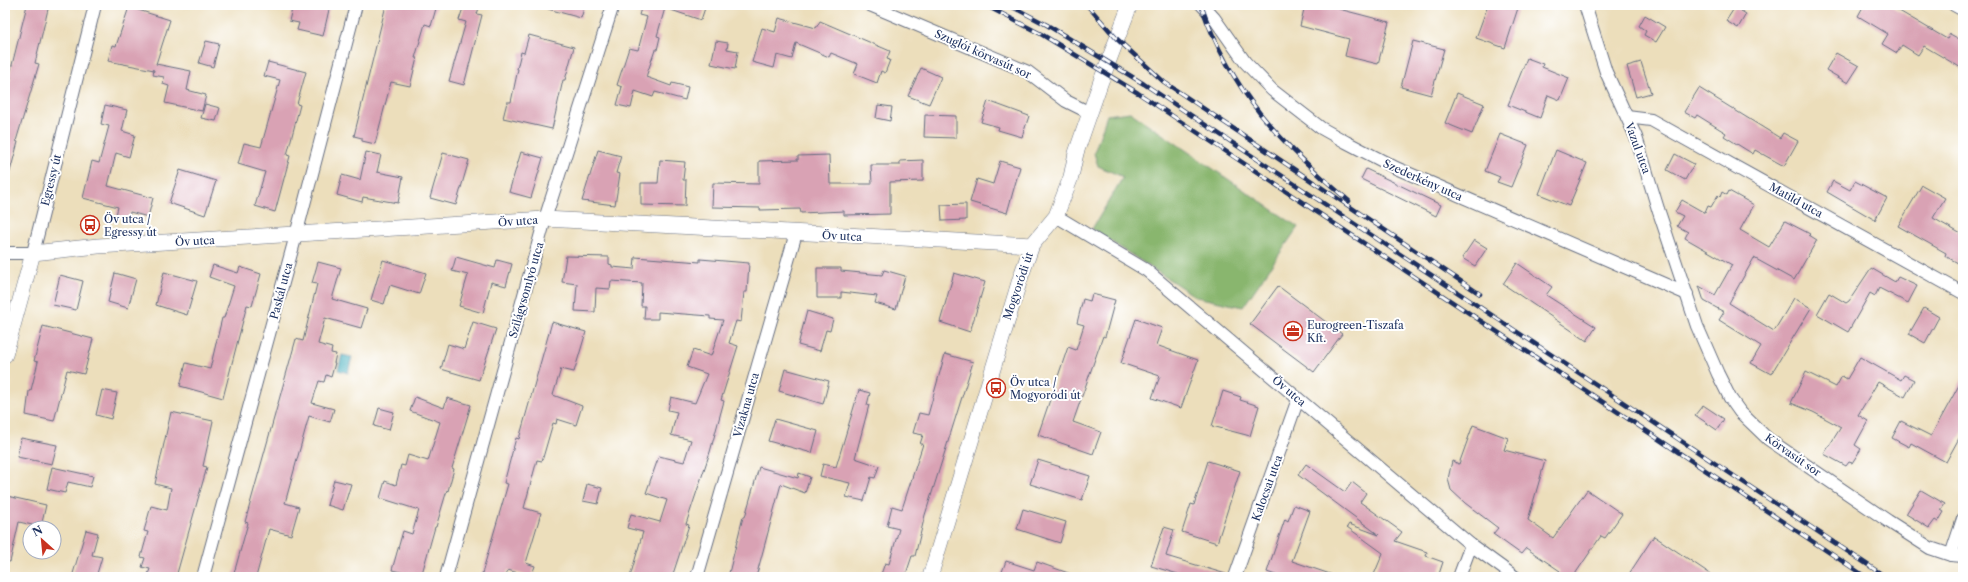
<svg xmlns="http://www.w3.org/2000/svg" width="1968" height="582" viewBox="0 0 1968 582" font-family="'Libre Caslon Text',serif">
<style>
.forest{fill:#89b66e;stroke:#527266}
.water{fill:#3baab9;stroke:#2b6c8c}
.building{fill:#d9a2b4}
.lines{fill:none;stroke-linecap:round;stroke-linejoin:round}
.minor-casing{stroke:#646c7f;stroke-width:14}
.tertiary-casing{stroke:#646c7f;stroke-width:16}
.minor{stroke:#fff;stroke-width:12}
.tertiary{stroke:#fff;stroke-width:15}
.rail-casing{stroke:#1b2f5e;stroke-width:4.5}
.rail{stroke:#fff;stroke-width:3;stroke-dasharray:9;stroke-linecap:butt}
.labels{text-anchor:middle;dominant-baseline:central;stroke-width:4;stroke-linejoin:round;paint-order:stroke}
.street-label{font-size:11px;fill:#1b2f5e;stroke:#fff}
.poi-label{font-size:11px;fill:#1b2f5e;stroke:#fff;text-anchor:start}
</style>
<rect width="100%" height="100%" fill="#fff"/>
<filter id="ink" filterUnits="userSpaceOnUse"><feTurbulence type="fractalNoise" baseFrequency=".025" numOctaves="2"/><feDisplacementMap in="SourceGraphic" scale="8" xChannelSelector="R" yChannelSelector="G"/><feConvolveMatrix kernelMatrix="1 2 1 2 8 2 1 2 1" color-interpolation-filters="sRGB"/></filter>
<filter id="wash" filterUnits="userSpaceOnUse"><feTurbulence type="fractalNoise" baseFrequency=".012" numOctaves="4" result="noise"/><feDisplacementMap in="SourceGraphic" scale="16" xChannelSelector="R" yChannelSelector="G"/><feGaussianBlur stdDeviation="0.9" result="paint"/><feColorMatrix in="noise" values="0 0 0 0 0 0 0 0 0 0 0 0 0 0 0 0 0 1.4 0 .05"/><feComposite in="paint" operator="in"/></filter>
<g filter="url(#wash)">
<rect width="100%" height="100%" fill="#ecdebb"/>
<path class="forest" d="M1130,112l168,115 -55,80 -47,-10 -104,-68 31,-52 -25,-11 -4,-13 13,-38z"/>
<path class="water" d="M342,355l10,2 -4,16 -10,-3z"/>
<g id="blocks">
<g class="building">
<path d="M27,5h22l-14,58 4,1 -23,77 2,1 -9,33h-4v-79l6,-19h-2z"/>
<path d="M293,5h37l-7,31 -26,-6 2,-7 -10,-2z"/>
<path d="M386,5h51l-6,21 -6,-2 -10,34h2l-7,28 -19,-4 -16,62 -13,-3v-3l-8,-2z"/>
<path d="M464,5h16l-3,9 5,1 -18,70 -15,-4 17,-59 -7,-2z"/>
<path d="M549,5h36l-4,13 -33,-9z"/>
<path d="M642,5h64l-5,15 -36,-12 -8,28 3,1 -3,13h-2l-9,27 25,9 1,-3 16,4 -3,13 -30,-8 -2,5 -18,-6 -4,17 -14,-3 5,-18 -5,-2 12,-37 9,2 9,-33 -8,-2z"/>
<path d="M1305,5h35l-1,4 50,13 -11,42 -33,-8 4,-17 -49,-13z"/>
<path d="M1488,5h31l-14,43 -29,-10z"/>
<path d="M1864,5h25l58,34 3,-5 13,7v28l-39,-23 -6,9 -16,-10 -5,8 -15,-9 6,-10 -30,-18z"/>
<path d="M129,7l41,13 -14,44 35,7 -4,19 19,5 -4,16 -37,-8 4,-17 -6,-2 1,-7 -11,-2 1,-5 -46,-9 4,-16 4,1z"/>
<path d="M1735,7l11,7 -8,14 -12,-7z"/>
<path d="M1645,15l20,12 -9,15 -12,-7 2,-4 -7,-5z"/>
<path d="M779,18l37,10 4,-7 70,30 -3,8 3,1 -5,13 -4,-2 -4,12 -23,-9 4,-10 -27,-11 -2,4 -33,-14 -4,16 -15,-4 -3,13 -22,-6 10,-34 13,4z"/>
<path d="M529,35l45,12 -9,33h-2l-11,49 -49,-11 4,-16h4l7,-33h-1l4,-17 3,1z"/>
<path d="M206,41l13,3 -6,23 -14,-4z"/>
<path d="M716,41l12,2 -1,6 11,2 -3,18 -24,-5z"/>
<path d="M1413,41l31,8 -13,46 -30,-8z"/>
<path d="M1836,53l23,13 -11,17 -22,-13z"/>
<path d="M1527,58l16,6 -1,3 27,11 -9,22 -12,-5 -8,23 -32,-13z"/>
<path d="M268,62l38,10 -9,32 3,1 -13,50 3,1 -15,56 -20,-6 10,-34 -27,-8 6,-21 17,4 19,-67 -16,-4z"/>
<path d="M1641,62l10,31 -15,4 -9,-31z"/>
<path d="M921,68l20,9 -12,27 -21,-8z"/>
<path d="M1699,88l81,50 3,-5 15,8 -14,25 -29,-16 -2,4 -29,-18 2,-3 -29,-18 -2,3 -11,-6z"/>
<path d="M1457,93l27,11 -12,30 -27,-11z"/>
<path d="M988,101l41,15 -7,21 -24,-7 1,-3 -18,-5z"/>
<path d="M205,104l15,4 -4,13 -15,-3z"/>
<path d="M105,105l22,5 -5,21 13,4 -6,22 -13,-4 -8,33 45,12 -5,19 -18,-5 -1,6 -13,-3 2,-8 -35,-9 9,-37 7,2 10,-37 -8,-2z"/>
<path d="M878,105l14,2 -2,14 -14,-3z"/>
<path d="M925,115l31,1v22l-32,-1z"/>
<path d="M1500,134l28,11 -17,42 -14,-5 3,-5 -15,-6z"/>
<path d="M598,150l23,6 -5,17 4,1 -5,31 -33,-4z"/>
<path d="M1556,150l31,13 -18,43 -30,-12z"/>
<path d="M366,152l15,3 -4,17 26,5 -5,26 -35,-6 -1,5 -25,-7 5,-20 18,5z"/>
<path d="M521,152l22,6 -12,40 -22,-6z"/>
<path d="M443,153l26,7 -13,45 -26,-7z"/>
<path d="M1675,154l19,10 -9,16 -18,-10z"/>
<path d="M829,155l1,29h42l-1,-19h29v-4l23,-1v21l-33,1v32l-46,1v-4l-43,2 -1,-4 -40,1v-2l-48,-1 1,-24 46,1v-23l39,-1v-4z"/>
<path d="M660,160l25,2 -2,18h3l-1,26 -44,-1v-22h17z"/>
<path d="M1000,161l20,6 -13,46 -37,-11 7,-23 16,5z"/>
<path d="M1366,169l75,36 -5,11 -75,-37z"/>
<path d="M180,170l36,11 -11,34 -36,-12z"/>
<path d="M1833,181l17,9 5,-9 32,17 -12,22 -48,-28z"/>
<path d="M1922,185l23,13 -12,20 30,17v27l-4,-2 -1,3 -13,-7 1,-3 -48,-27z"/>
<path d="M1729,191l25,14 -14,25 29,17 16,-26 25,13 -1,1 8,5 -23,40 -40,-22 -25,45 45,28 20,-33 17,10 -40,66 -20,-11 10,-17 -42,-26 5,-8 -20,-11 -5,-15 16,9 17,-30 -47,-27 3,-6 -11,-6 6,-10 -8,-4 7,-12 23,13 3,-7 3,1 7,-12 2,2 2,-5 5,3z"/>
<path d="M966,204v16l-24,1 -1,-16z"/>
<path d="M1474,240l13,8 -12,18 -13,-8z"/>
<path d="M566,256l43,1v7l3,1v2l22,2 1,-12 65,5v-3l49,4 -2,29h-3l-3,30 -5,-1 -7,22 9,3 -17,54 3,1 -14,51 -24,72 3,1 -17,52h-42l13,-45 -16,-4 4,-14 29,8 7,-22 -21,-7 13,-37 25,6 7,-22 -20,-5 6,-23 -9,-2 3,-13 24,6 12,-29 -20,-7 6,-17 18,6 12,-36 -13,-1v-3l-52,-4v7h-14l1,-13h-4l1,-23 -31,-2 -1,8 -14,-1 -1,24 -20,-1 2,-27 -15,-2z"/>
<path d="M456,257l39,11 2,-8 15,4 -6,22 -15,-4 -8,31 -24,-7 9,-31 -16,-4z"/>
<path d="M383,260l43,13 -7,21 -29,-9 -6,19 -13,-4z"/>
<path d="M318,262l23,6 -9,31 35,10 -6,19 -36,-10 -7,26 14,4 -1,5 5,1 -2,9h1l-4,14 -5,-2 -2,7 -5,-1 -7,22 22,6 -4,13 -21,-6 -24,87 14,4 -8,28 -22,-6 -13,48h-23l15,-54 -3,-1 51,-183 7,2 14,-57 -5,-1z"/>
<path d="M1517,263l35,24 -6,8 50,32 -9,14 -84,-57z"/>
<path d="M213,265l25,8 2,-6 21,7 -9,32 -5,-1 -24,93 -43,-12 6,-23 24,6 12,-51h2l10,-32 -25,-9z"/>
<path d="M817,268h24v3l41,4 2,-5 21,6 -9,33 -21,-6 2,-7 -36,-4v6h-24z"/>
<path d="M1871,268l24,14 3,-5 19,9 -9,17 -29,-15 -4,8 -5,-3 -22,39 -31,-18 12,-21 17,10 3,-2z"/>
<path d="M164,272l33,9 -10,34 -31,-10z"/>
<path d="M115,273l21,6 -8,29 -20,-6z"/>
<path d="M954,273l31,9 -15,50 -30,-10z"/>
<path d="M60,275l23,6 -7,29 -23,-5z"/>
<path d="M1278,286l64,48 -28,38 -64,-48z"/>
<path d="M1092,294l23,6 -10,37 -2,-1 -30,86 28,10 -8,22 -55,-19 30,-88 8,3 8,-25 -7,-2 6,-24 7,2z"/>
<path d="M1924,308l15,9 -14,26 -16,-9z"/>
<path d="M807,311l26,8 -3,12 -4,-1 -6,21 -22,-6z"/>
<path d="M1136,319l26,9 -6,17 42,15 -17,48 -29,-10 8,-22 -39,-13z"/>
<path d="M473,322l23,7 -17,51 -38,-11 7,-25 16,5z"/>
<path d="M552,322l34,10 -12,40 -13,-3 -8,26 29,11 -6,19 -19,-6 -1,5 -3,-1 -11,38 -5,-1 -13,48 17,5 -15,50 9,3 -4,11 -23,-7 -2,7h-25l27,-93 -4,-1 12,-45 3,1z"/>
<path d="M43,326l50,13 -9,35 -17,-4 -13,51 -28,-6 3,-24 2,-1 7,-28 -4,-1z"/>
<path d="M945,354l28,8 -48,153 -10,41h-3l-7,21h-25l5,-14 4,1 10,-35 -12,-3 5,-20 10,3 21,-65h-3l3,-9 -10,-2 6,-20 9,2z"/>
<path d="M1860,357l41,23 3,-5 10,5 -9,17 -27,-15 -20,33 10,6 -13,24 6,4 -9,14 -3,-1 -3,4 -22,-12 17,-27 -28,-15 -22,-9 15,-31 30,15 6,-11 5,3z"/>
<path d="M785,369l44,12 -6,23 -44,-13z"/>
<path d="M1963,378v53l-17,31 -35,-19 -2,4 -17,-9 9,-17 30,15z"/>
<path d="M102,390l15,3 -6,26 -15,-4z"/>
<path d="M859,390l11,3 -3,12h2l-14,53 24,8 -4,12 -4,-1 -7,24 -18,-4 4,-14 -30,-7 3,-12 13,3z"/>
<path d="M1223,391l18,6 -1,3 19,6 -9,30 -38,-10z"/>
<path d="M415,397l29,11 3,-10 24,7 -19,63 2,1 -6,22 -1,-1 -11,37h-1l-14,50 -29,-7 11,-39 9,3 7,-24 -39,-12 5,-17 11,4 5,-20 4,1 3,-11 20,6 12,-39 -30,-11z"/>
<path d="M1703,405l21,14 -7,11 -22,-15z"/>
<path d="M379,408l15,4 -5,18 -15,-4z"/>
<path d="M171,412l42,9 -10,45 4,1 -31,110h-29l3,-8 -8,-2 3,-9 -4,-1 7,-25 -4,-1 7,-25 16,4 4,-22 -16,-4z"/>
<path d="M775,419l43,12 -6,22 -44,-12z"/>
<path d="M1473,425l35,13 -4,12 41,11 -17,59 25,18 34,-48 35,24 -17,24 -4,-2 -28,41h-18l5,-6 -34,-23 -5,6 -28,-20 5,-6 -33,-25 -14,-13 -3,-11 4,-18 7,3z"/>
<path d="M21,438l36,7 -5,19 -35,-7z"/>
<path d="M1038,460l52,16 -8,24 -52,-16z"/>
<path d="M1208,461l32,10 -23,72 -35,-11 9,-28 3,1z"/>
<path d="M1306,464l39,28 7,-10 14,11 -6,9 42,30 -7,9 32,11 -1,4 17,6 -5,15h-65l10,-24 -36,-26 2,-3 30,11 -81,-60z"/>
<path d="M52,467l41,9 -3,11 -22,-5 -3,11 -18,-4z"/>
<path d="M759,467l39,11 1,-5 11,4 -5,16 -24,-9 -25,93h-28l15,-60h2z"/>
<path d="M334,480l17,4 -8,26 -16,-5z"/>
<path d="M587,484l15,4 -4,16 -15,-3z"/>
<path d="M1921,490l24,14 -4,6 3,2 -6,10 -3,-2 -6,8 -23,-14z"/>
<path d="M7,496l39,9 -5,22 -22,-5 -9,40 -5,-1v-55z"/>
<path d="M1294,505l16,6 -18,50 41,14 -1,2h-51l-14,-5 18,-53 3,2z"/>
<path d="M1023,509l43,13 -6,21 -43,-14z"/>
<path d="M1164,527l10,3 -8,26 60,18v3h-49l1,-3 -27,-8z"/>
<path d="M86,530l12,3 -6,22 10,2 -6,20h-24z"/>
<path d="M1654,536l61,41h-88z"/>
<path d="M1006,561l28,9 3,-8 37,13v2h-74z"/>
</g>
</g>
</g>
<g filter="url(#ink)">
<use href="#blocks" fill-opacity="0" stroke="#646c7f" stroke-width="1"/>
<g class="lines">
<defs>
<g id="minor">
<path d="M870,5l158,67 38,29 24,12"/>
<path d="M1202,5l12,13 31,44 27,28 49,38 25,14 50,26 291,126"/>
<path d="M1585,5l21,67 30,65 22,72 39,117 21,48 12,24 10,14 28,27 120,82 42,27 21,7 12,1"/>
<path d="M1954,5l9,5"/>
<path d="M1627,117l24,3 312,173"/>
<path d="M1056,216l90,54 325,275 44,32"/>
<path d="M5,253h28l62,-248"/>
<path d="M1951,555l12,-36"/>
<path d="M203,577l93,-342 60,-230"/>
<path d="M446,577l99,-358 68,-214"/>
<path d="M697,577l99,-344"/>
<path d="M1235,577l63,-178"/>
<path d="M1459,577l12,-32"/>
</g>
<g id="tertiary">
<path d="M5,355l28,-102 65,-7 447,-27 487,26"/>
<path d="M930,577l91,-301 11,-31 24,-29 15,-39 5,-24 25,-72 29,-76"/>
</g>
</defs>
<use href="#minor" class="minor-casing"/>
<use href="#tertiary" class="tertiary-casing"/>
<use href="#minor" class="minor"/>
<use href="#tertiary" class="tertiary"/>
<defs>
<g id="rail">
<path d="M985,5l56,29 97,59 728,484"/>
<path d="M1009,5l38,20 97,59 742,493"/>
<path d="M1087,5l30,34 47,43 316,212"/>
<path d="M1201,5c30,87 79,138 148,196"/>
</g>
</defs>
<use href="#rail" class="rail-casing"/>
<use href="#rail" class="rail"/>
</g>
</g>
<defs>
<symbol id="bus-ring" viewBox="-11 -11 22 22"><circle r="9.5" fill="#fff" stroke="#c8321e" stroke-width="1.5"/><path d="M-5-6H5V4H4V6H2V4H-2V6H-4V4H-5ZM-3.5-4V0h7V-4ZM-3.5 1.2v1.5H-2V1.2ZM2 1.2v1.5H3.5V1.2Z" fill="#c8321e"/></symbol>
<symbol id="office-ring" viewBox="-11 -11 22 22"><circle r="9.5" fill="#fff" stroke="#c8321e" stroke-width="1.5"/><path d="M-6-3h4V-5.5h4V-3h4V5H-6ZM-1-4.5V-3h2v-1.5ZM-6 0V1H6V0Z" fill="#c8321e"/></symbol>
</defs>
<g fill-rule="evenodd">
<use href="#bus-ring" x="79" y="214" width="22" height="22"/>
<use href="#office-ring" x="1282" y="320" width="22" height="22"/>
<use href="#bus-ring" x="985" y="377" width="22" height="22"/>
</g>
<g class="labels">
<g class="street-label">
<text transform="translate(983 54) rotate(24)">Szuglói körvasút sor</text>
<text transform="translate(1638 148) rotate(70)">Vazul utca</text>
<text transform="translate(51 180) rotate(-76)">Egressy út</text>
<text transform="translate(1423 180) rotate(24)">Szederkény utca</text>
<text transform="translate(1796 200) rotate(29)">Matild utca</text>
<text transform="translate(518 221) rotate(-4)">Öv utca</text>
<text transform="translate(842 236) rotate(3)">Öv utca</text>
<text transform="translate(195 241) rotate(-3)">Öv utca</text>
<text transform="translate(1018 286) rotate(-71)">Mogyoródi út</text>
<text transform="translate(526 290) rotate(-74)">Szilágysomlyó utca</text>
<text transform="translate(281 291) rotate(-75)">Paskál utca</text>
<text transform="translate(1289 391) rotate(40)">Öv utca</text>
<text transform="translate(746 405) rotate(-74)">Vízakna utca</text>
<text transform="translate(1793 455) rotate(35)">Körvasút sor</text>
<text transform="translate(1267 488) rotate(-70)">Kalocsai utca</text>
</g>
<g class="poi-label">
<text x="104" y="219">Öv utca /<tspan x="104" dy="13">Egressy út</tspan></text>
<text x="1307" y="325">Eurogreen-Tiszafa<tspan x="1307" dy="13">Kft.</tspan></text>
<text x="1010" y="382">Öv utca /<tspan x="1010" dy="13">Mogyoródi út</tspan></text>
</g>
</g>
<rect width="1968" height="582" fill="none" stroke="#fff" stroke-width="20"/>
<g transform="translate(42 540) rotate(333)"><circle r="19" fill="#ffffff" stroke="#a4acbf"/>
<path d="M0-3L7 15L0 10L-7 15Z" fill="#c8321e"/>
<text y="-6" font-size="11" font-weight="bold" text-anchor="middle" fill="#1b2f5e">N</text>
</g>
</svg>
